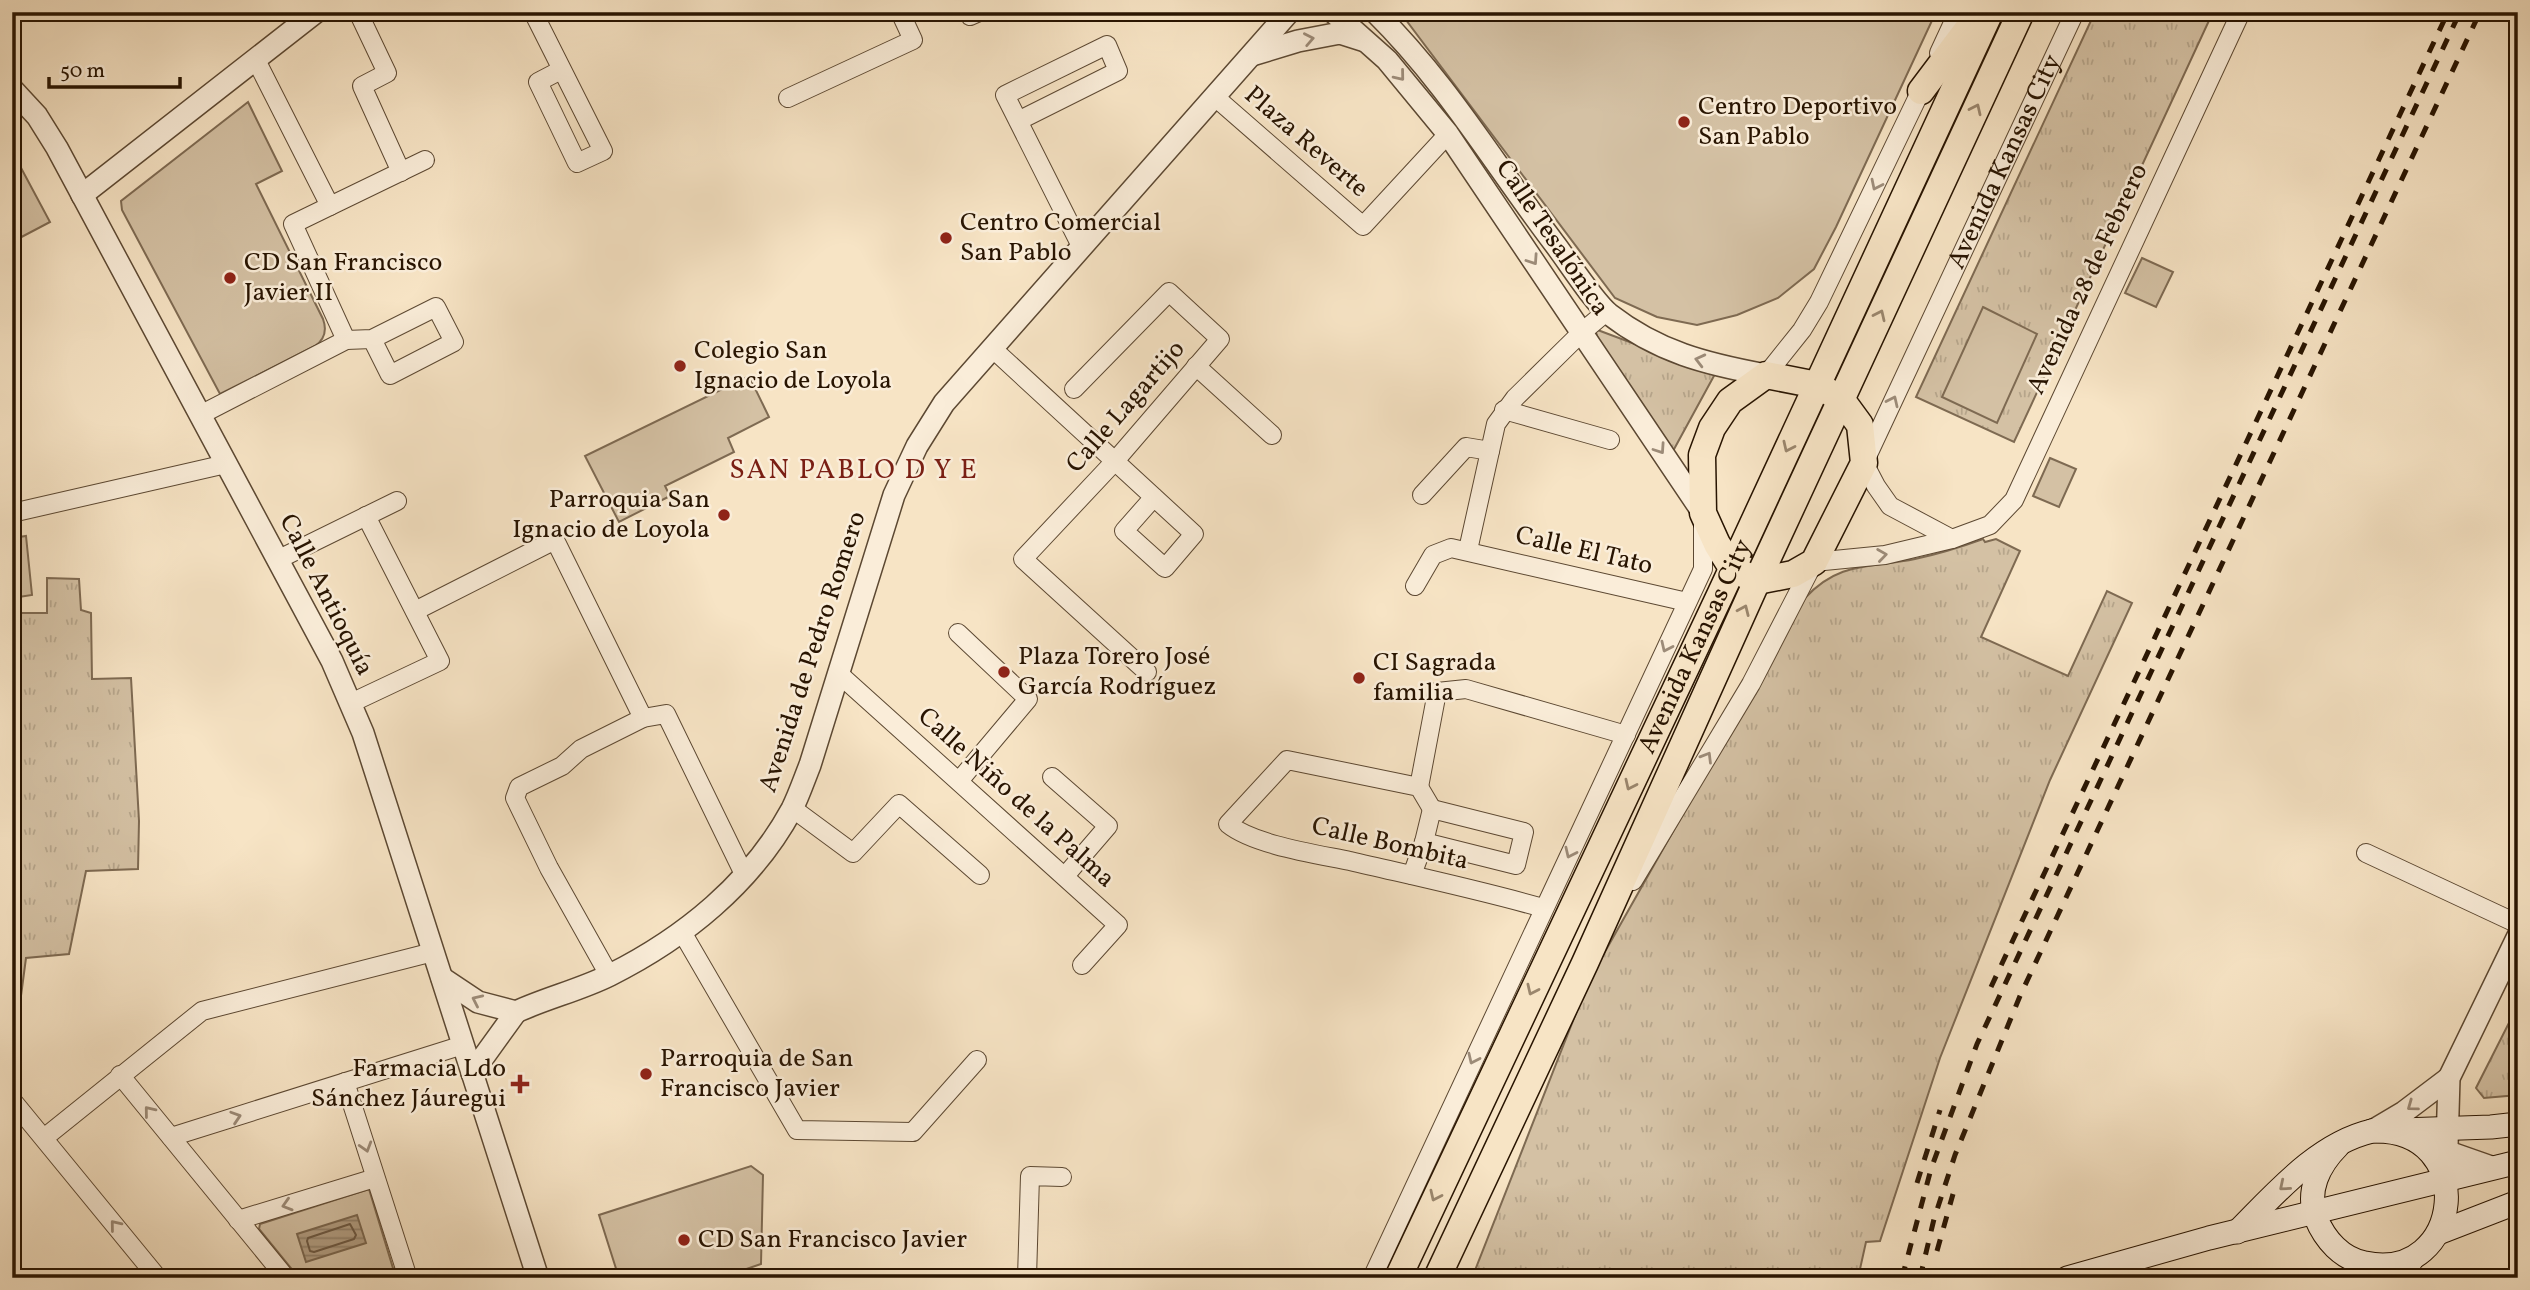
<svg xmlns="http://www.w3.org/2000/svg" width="2530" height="1290" viewBox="0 0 2530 1290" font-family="Vollkorn,serif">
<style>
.grass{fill:url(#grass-tufts);stroke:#7e6a52;stroke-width:2}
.garden{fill:#d4c1a4;stroke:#7e6a52;stroke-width:2}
.water{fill:url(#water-rules);stroke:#7a664e;stroke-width:2}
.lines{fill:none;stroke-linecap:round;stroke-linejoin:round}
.shore{stroke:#6c5842;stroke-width:2}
.minor-casing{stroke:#5c4832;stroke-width:20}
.tertiary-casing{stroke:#5c4832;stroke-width:24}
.secondary-casing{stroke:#281401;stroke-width:25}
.primary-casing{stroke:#281401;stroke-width:29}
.minor{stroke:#faedd9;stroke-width:18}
.tertiary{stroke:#faedd9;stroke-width:21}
.secondary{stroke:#faedd9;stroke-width:23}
.primary{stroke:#f7e4c5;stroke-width:26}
.rail{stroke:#281401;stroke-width:5;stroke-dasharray:12 12;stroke-linecap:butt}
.oneway{stroke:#9c8b78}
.oneway2{stroke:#9a866d}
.poi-dot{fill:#8f2418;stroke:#faedd9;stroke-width:2.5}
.labels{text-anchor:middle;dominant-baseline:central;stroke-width:5;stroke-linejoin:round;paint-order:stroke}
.poi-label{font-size:26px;fill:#281401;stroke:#faedd9;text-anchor:start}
.street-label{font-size:26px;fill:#281401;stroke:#faedd9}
.neighbourhood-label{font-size:28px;letter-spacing:2px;fill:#7a1f14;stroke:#faedd9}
</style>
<defs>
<pattern id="grass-tufts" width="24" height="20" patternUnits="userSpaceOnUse" patternTransform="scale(1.75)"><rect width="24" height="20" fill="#d4c1a4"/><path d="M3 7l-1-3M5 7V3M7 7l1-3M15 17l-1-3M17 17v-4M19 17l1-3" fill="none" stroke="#b6a58b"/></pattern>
<pattern id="water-rules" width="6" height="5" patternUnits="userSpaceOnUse" patternTransform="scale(1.75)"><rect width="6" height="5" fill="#b19d82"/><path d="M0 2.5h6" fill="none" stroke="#907f68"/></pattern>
</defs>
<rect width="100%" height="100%" fill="#f7e4c5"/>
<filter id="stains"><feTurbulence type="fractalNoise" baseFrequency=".00286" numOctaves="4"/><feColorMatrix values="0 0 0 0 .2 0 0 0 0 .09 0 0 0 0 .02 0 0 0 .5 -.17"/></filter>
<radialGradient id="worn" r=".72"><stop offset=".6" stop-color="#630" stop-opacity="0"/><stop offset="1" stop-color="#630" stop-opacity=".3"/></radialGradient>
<g class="grass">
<path d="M2095,12h118l-199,430 -98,-45z"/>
<path d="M1595,329l120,45 -42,77 -73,-105z"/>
<path d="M1983,539l2,3 11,-3 24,12 -39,86 87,39 39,-85 25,12 -82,177 -110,278 -60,183 -14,1 -8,36h-386l117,-298 216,-382c34,-37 65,-30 110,-39 23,-5 46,-12 68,-20z"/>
<path d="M47,578l32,1 2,31 10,3 1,66 39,-1 8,143 -1,48 -52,2 -17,83 -43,4 -9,68 -5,5v-418h35z"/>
<path d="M2516,1009l2,86 -34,3 -8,-10z"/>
</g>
<g class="garden">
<path d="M1400,12h536l-100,215 -22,42 -36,29 -41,17 -40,10 -40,-8 -42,-19z"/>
<path d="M248,102l34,69 -26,13 67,135c4,11 2,20 -8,27l-95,48 -98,-184 -1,-9z"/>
<path d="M12,151l38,71 -38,20z"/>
<path d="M2142,258l31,14 -17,35 -31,-14z"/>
<path d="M1983,307l54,27 -40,89 -55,-26z"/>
<path d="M749,376l20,41 -41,21 6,14 -69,34 5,10 -51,26 -34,-66z"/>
<path d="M2050,458l26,11 -17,38 -26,-11z"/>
<path d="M26,536l6,59 -20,3v-60z"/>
<path d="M751,1166l12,9 -2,89 -41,14h-101l-20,-63z"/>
<path d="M369,1189l27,89h-97l-40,-49 1,-5z"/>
</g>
<path class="water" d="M357,1215l9,28 -60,19 -9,-28z"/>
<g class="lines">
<path class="shore" d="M350,1224l6,11 -2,4 -40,13 -4,-1 -3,-10 1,-3z"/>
<defs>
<g id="minor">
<path d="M358,12l29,61 -25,13 39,86"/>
<path d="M533,12l70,139 -26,12 -39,-81 23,-12"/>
<path d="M968,12l2,4 9,-4"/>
<path d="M1939,53l19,-41"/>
<path d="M256,60l74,146 -37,18 53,116"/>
<path d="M1215,97l148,129 85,-92"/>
<path d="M788,98l125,-58 -13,-28"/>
<path d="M1018,121l100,-50 -11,-26 -102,50 77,153"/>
<path d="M330,206l95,-46"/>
<path d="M993,349l201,185 -29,34 -41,-37 30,-34"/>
<path d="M1196,366l76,69"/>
<path d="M1766,375l36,-45 17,-28 106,-220"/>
<path d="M1074,389l95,-97 51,47 -105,122 -92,98 124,113"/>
<path d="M1504,410l106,30"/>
<path d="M200,415l146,-75 26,-1 64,-32 18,35 -64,33 -18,-36"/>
<path d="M1422,495l44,-48 24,4"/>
<path d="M12,513l214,-49"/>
<path id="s1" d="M1952,539l-62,-33 -14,-20 -12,-23 211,-451"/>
<path d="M1468,550l28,-126 19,-26 66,-65 25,-21"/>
<path d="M277,560l120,-59"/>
<path d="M1415,586l18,-31 18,-7 236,54"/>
<path d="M415,611l140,-71 88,178"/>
<path d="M958,633l70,66 -69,82"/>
<path d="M839,674l279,251 -36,40"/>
<path d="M351,703l89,-42 -74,-145"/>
<path d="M1052,777l56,49 -43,50"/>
<path d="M1419,787l18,-95 29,-3 160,46"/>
<path d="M792,808l61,45 46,-49 81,71"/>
<path d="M1432,809l-13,-22 -132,-27 -59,64c26,21 88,30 122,37 64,15 130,29 193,47"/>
<path d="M1432,809l92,23 -8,33 -92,-23z"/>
<path d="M2366,853l152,71"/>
<path d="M1412,875l12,-33"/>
<path d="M1633,881l118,-197 63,-122 71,-7 67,-16 38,-14 24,-25 227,-488"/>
<path d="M682,932l115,198 116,2 64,-72"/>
<path d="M609,975l-60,-107 -34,-70 4,-11 43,-21 19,-17 62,-31 23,-4 78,160"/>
<path d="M120,1075l166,203"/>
<path d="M345,1082l63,196"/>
<path d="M12,1100l146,178"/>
<path d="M171,1137l292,-92"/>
<path d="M44,1138l158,-127 231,-59"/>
<path d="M238,1220l137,-42"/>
<path d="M1027,1278l3,-102 32,1"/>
<path d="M1372,1278l331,-709v-49"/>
<path d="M2404,1278l13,-23"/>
</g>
<g id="tertiary">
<path d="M1333,12l54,48 61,74 255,379"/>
<path d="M1375,12c72,71 119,152 179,231 14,18 39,58 55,71 49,38 97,50 157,61"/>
<path d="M1252,55l46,-14 42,-8 22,7"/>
<path d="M12,89l25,27 20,32 275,513 31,72 175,545"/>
<path d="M82,195l234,-183"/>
<path d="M442,978l36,24 38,10"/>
<path d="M516,1012c30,-14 64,-22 94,-37 74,-37 142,-92 182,-166 7,-14 12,-29 18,-44l84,-270 23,-49 27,-43 345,-391"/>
<path d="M472,1073l44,-61"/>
<path d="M2372,1131l32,-19 45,-34"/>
<path d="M2437,1148l57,20"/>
<path d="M2446,1180l3,-102 69,-142"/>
</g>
<g id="secondary">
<path d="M2338,1146c-19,19 -32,45 -22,72 9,22 26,41 49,45 98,21 116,-136 7,-132"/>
<path d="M2237,1232c38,-38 80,-88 135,-101l119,-4 27,-3"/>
<path d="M2438,1233l80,-31"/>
<path d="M2067,1278l142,-40 309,-76"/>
</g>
<g id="primary">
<path d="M1921,91l52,-69"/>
<path d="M1766,375l51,10 24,14 19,26 4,38 -50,99 -21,12 -36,7 -25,-13 -15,-24 -14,-31 -1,-58 10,-27 18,-27z"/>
<path id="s2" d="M1398,1278l323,-685 269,-581"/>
<path d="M1437,1278l148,-315 172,-382 264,-569"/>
</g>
</defs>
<use href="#minor" class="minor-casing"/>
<use href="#tertiary" class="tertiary-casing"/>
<use href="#secondary" class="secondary-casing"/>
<use href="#primary" class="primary-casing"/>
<use href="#minor" class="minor"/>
<use href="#tertiary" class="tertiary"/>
<use href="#secondary" class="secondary"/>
<use href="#primary" class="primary"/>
<g class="rail">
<path d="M1991,987l457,-975"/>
<path d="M1917,1183l23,-73"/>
<path d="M1937,1251l16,-57"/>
<path d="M1902,1278l29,-109 46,-125 483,-1032"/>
<path d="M1920,1278l14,-59 21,-64 65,-159 460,-984"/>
</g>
</g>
<defs><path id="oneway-chevron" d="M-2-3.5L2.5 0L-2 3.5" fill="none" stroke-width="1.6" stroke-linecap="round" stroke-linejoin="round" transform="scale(1.75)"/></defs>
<g class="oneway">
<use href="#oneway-chevron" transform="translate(1309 39) rotate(-11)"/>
<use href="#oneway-chevron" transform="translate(1400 76) rotate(51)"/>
<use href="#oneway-chevron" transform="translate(1876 185) rotate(116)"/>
<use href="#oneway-chevron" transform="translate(1533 260) rotate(56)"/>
<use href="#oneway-chevron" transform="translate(1700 360) rotate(-166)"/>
<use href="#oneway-chevron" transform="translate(1893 401) rotate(-65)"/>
<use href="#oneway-chevron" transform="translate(1660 449) rotate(56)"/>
<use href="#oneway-chevron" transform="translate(1882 555) rotate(-8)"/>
<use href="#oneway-chevron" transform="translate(1666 647) rotate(115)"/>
<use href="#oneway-chevron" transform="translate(1707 757) rotate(-59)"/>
<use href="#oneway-chevron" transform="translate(1570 853) rotate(115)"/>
<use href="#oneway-chevron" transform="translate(477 1000) rotate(-155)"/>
<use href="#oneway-chevron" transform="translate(1473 1059) rotate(115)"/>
<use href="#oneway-chevron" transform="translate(2412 1106) rotate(144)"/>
<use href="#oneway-chevron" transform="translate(149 1111) rotate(-129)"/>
<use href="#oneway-chevron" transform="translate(236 1117) rotate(-18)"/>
<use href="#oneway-chevron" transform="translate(366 1147) rotate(73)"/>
<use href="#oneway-chevron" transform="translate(2284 1186) rotate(140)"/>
<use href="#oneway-chevron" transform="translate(287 1205) rotate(163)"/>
<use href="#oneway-chevron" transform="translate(115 1225) rotate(-129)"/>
</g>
<g class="oneway2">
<use href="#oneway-chevron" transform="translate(1976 109) rotate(-65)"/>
<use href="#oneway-chevron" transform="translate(1880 315) rotate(-65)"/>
<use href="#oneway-chevron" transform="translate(1788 447) rotate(115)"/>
<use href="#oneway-chevron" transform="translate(1744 610) rotate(-66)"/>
<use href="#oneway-chevron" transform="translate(1630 785) rotate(115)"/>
<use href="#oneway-chevron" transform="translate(1532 990) rotate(115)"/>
<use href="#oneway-chevron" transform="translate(1435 1196) rotate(115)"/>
</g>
<g class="poi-dot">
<circle cx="1684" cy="122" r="7"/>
<circle cx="946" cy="238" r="7"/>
<circle cx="230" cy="278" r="7"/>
<circle cx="680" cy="366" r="7"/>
<circle cx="724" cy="515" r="7"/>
<circle cx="1004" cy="672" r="7"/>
<circle cx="1359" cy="678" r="7"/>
<circle cx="646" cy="1074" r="7"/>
<path d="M516.5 1073.5h7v7h7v7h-7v7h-7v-7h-7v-7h7z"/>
<circle cx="684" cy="1240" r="7"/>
</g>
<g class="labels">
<g class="poi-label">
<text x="1698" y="107">Centro Deportivo<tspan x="1698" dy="30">San Pablo</tspan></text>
<text x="960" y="223">Centro Comercial<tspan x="960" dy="30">San Pablo</tspan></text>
<text x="244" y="263">CD San Francisco<tspan x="244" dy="30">Javier II</tspan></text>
<text x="694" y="351">Colegio San<tspan x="694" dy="30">Ignacio de Loyola</tspan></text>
<text x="710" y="500" text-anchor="end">Parroquia San<tspan x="710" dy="30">Ignacio de Loyola</tspan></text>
<text x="1018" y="657">Plaza Torero José<tspan x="1018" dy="30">García Rodríguez</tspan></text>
<text x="1373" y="663">CI Sagrada<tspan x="1373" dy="30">familia</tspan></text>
<text x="660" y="1059">Parroquia de San<tspan x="660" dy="30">Francisco Javier</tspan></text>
<text x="506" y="1069" text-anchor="end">Farmacia Ldo<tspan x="506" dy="30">Sánchez Jáuregui</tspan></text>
<text x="698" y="1240">CD San Francisco Javier</text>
</g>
<g class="street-label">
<text transform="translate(1306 142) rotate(41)">Plaza Reverte</text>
<text stroke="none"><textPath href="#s1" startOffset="453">Avenida Kansas City</textPath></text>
<text transform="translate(1552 238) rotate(56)">Calle Tesalónica</text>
<text transform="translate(2088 279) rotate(-65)">Avenida 28 de Febrero</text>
<text transform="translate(1126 407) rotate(-49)">Calle Lagartijo</text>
<text transform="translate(1584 551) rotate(13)">Calle El Tato</text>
<text transform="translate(326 595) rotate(63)">Calle Antioquía</text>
<text stroke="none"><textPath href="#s2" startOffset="698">Avenida Kansas City</textPath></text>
<text transform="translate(813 652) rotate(-72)">Avenida de Pedro Romero</text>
<text transform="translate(1016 798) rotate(42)">Calle Niño de la Palma</text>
<text transform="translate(1390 844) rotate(13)">Calle Bombita</text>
</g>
<g class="neighbourhood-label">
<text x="854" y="470">SAN PABLO D Y E</text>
</g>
</g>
<rect width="2530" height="1290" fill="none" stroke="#f7e4c5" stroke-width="42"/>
<rect x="14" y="14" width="2502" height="1262" fill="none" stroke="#281401" stroke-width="3.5"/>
<rect x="21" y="21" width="2488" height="1248" fill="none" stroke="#281401" stroke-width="2"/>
<path d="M49 77v10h131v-10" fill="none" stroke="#281401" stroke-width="3.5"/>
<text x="60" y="77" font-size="21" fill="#281401" stroke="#faedd9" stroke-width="5" paint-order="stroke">50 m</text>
<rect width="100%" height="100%" filter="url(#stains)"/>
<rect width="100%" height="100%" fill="url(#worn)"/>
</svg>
